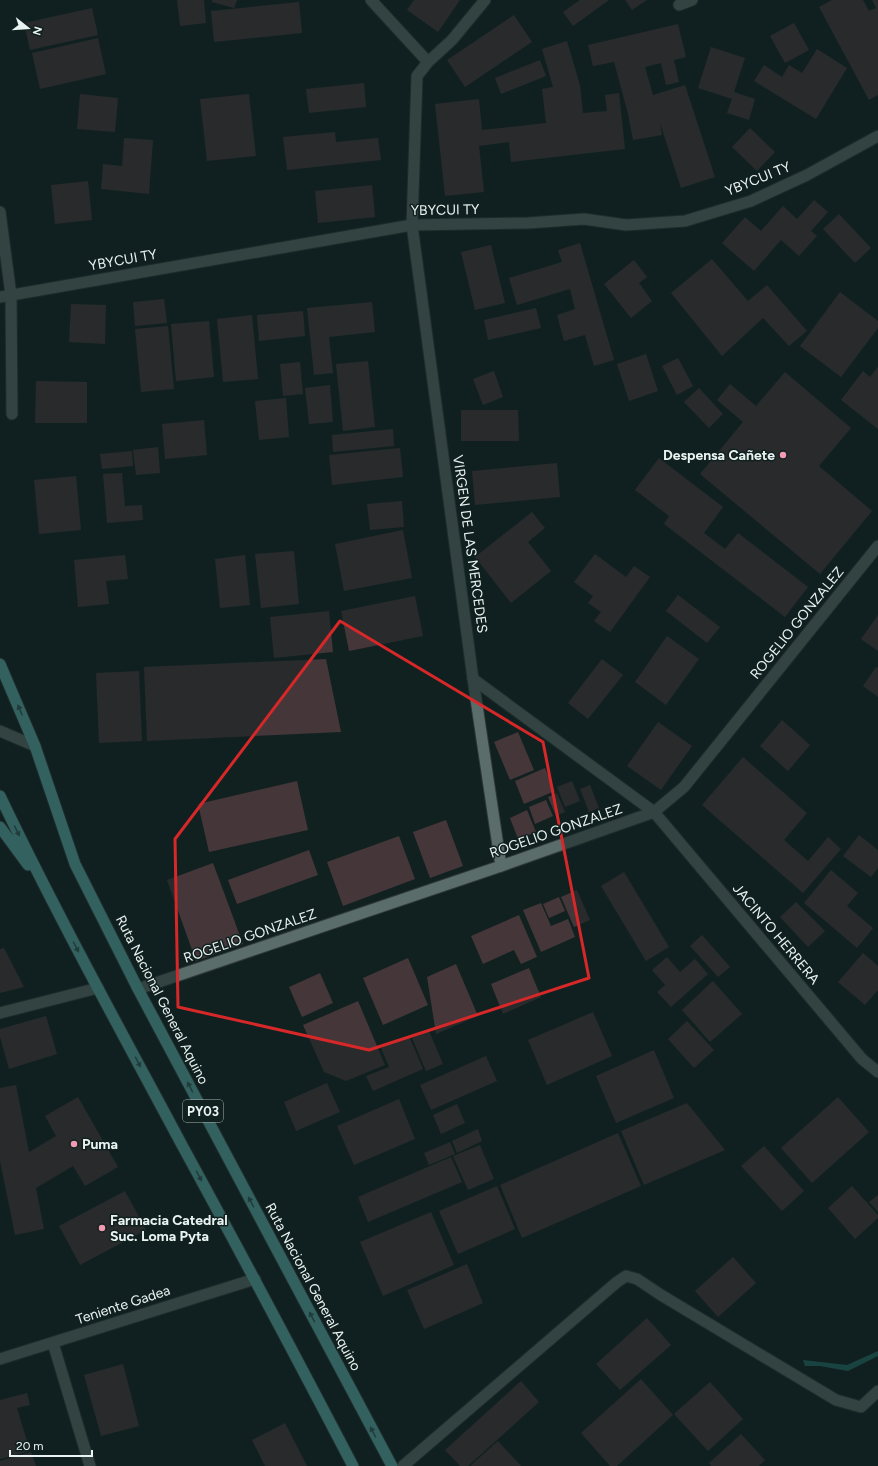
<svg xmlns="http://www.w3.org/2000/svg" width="878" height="1466" viewBox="0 0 878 1466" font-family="Figtree,sans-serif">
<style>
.water{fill:#256d67}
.building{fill:#453639}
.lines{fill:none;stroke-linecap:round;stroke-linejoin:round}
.minor-casing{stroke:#2f3938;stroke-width:13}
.tertiary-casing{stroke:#2f3938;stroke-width:13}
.trunk-casing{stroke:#2f3938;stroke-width:13}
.minor{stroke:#5b6d6b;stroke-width:11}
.tertiary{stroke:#5b6d6b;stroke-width:11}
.trunk{stroke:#5eb0aa;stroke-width:11}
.oneway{fill:#34615e}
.marked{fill:none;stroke:#d62828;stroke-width:3;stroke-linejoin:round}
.poi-dot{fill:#f19ab1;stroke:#112120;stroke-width:1.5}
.labels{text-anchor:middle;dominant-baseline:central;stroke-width:3;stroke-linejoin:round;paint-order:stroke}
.shield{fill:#112120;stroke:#a8b4b3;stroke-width:1}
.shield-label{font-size:13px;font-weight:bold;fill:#e9f3f2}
.street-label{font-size:14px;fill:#e9f3f2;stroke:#112120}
.poi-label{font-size:14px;font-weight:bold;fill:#e9f3f2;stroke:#112120;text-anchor:start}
</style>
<rect width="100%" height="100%" fill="#112120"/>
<path class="water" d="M878,1351v5l-30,15 -28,-5h-15l-2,-6 44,5z"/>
<g class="building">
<path d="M177,0h27l2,23 -26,3z"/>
<path d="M212,0h25l-3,8 -22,-6z"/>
<path d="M414,0h46l-22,32 -31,-22z"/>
<path d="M580,0h29l-36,26 -10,-14z"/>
<path d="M625,0h22l-15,10z"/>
<path d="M832,0h31l6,11 7,-3 -4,-8h6v95l-9,5 -50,-93z"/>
<path d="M299,2l3,31 -88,9 -3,-31z"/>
<path d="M92,8l6,27 -68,15 -6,-27z"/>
<path d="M514,15l18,27 -67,45 -18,-27z"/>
<path d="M794,23l15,27 -24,13 -15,-27z"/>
<path d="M678,24l8,33 -12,3 5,22 -13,3 -5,-22 -16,4 8,28 32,-10 30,92 -34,11 -21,-65 2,12 -29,5 -5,-26 -14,-52 -21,4 -5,-21z"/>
<path d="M98,38l8,36 -66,15 -8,-36z"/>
<path d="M567,41l13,44 3,28 24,-2 -2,-16 14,-2 6,56 -114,13 -2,-20 -30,4 5,46 -39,4 -10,-92 44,-5 3,31 64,-7 -4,-34 11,-2 -11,-38z"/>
<path d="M711,47l34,11 -11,34 21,7 -6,21 -22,-7 5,-14 -34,-11z"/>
<path d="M817,49l30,19 -31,51 -62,-38 10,-16 18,12 7,-12 13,8z"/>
<path d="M540,60l6,16 -45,18 -6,-16z"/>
<path d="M364,83l2,24 -57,6 -3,-24z"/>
<path d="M80,94l38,4 -3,34 -38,-3z"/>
<path d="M249,94l7,62 -49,5 -7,-62z"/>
<path d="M750,128l25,24 -18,19 -25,-24z"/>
<path d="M335,132l1,10 42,-4 3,22 -94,10 -4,-33z"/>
<path d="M124,138l29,2 -4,54 -48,-5 2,-25 19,2z"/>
<path d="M88,181l4,39 -37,4 -4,-39z"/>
<path d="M372,185l3,32 -57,6 -3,-32z"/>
<path d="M814,200l14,12 -17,19 6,5 -18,20 -18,-16 -27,31 -32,-28 23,-26 16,14 22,-25 14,13z"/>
<path d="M839,214l32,34 -16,15 -32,-34z"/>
<path d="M580,243l34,117 -20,6 -9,-31 -21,6 -7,-26 18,-6 -5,-20 -53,16 -8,-27 53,-16 -4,-12z"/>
<path d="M491,245l14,58 -30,7 -14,-58z"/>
<path d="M712,259l36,42 19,-16 40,46 -18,15 -26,-28 -41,38 -51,-63z"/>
<path d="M634,260l13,17 -8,6 13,18 -21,17 -27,-34z"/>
<path d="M840,292l38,29v7l-37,49 -41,-31z"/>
<path d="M164,299l3,24 -32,3 -2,-24z"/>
<path d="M372,302l3,30 -46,5 4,36 -19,2 -7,-67z"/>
<path d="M71,304l35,1 -1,39 -36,-2z"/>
<path d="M536,308l5,20 -53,12 -4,-20z"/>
<path d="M303,311l2,25 -46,5 -2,-26z"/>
<path d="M252,315l6,64 -35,3 -6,-63z"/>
<path d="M209,321l5,56 -38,4 -5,-57z"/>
<path d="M168,326l6,63 -33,3 -6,-63z"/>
<path d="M646,354l12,37 -29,10 -12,-37z"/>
<path d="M678,358l15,28 -16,9 -15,-29z"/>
<path d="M368,361l7,66 -32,4 -7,-67z"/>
<path d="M300,362l3,32 -20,2 -3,-32z"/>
<path d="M878,367v62l-37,-29 22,-29 7,6z"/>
<path d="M494,371l9,26 -20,8 -10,-26z"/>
<path d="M785,372l66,56 -32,38 53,45 -52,63 -120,-100 43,-52 -26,-22 13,-16 26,22z"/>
<path d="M36,381l51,1v41h-52z"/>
<path d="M330,385l3,37 -24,2 -4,-36z"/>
<path d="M699,388l24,26 -14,14 -25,-26z"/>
<path d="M286,398l3,39 -30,3 -4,-39z"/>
<path d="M461,410h57l1,31h-58z"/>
<path d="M204,420l3,35 -42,4 -3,-35z"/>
<path d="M393,429l1,17 -61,6 -1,-17z"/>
<path d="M158,447l2,26 -24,2 -3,-25z"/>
<path d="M400,448l3,29 -71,8 -3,-30z"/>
<path d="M132,451l1,15 -31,3 -2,-15z"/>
<path d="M659,458l64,49 -19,26 21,16 13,-16 70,54 -23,30 -121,-93 5,-8 -34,-26z"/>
<path d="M557,463l3,34 -85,8 -3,-34z"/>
<path d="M122,473l3,33 17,-1 1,15 -36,3 -4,-49z"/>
<path d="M76,476l5,54 -42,4 -5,-54z"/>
<path d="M402,501l2,26 -34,3 -3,-26z"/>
<path d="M532,512l13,16 -17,14 23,29 -40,32 -36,-46z"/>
<path d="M403,530l9,48 -68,13 -9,-47z"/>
<path d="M294,551l5,53 -38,4 -6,-54z"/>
<path d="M595,554l31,23 8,-11 16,11 -40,55 -16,-11 7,-9 -13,-9 5,-7 -19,-14z"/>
<path d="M125,555l3,24 -22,2 3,23 -31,3 -4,-47z"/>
<path d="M245,555l5,50 -30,3 -5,-49z"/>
<path d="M678,595l42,32 -13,16 -41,-32z"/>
<path d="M415,596l8,40 -74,15 -8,-40z"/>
<path d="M329,611l4,41 -59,6 -4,-41z"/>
<path d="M878,615v36l-17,-12z"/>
<path d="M667,636l32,23 -33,46 -31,-23z"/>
<path d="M326,659l15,73 -194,9 -3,-74z"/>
<path d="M602,659l21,16 -35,44 -20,-16z"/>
<path d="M876,667l2,1v29l-15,-11z"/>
<path d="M139,671l3,70 -43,2 -3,-70z"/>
<path d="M782,720l28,25 -22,26 -28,-25z"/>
<path d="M658,722l34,24 -31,44 -34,-24z"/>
<path d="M518,732l16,38 -24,10 -16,-38z"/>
<path d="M743,757l64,56 -23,27 24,21 20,-24 13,12 -38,44 -101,-88z"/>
<path d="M545,768l10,23 -31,13 -9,-23z"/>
<path d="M297,781l11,49 -99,22 -11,-48z"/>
<path d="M572,781l8,20 -15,6 -8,-20z"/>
<path d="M590,785l9,23 -10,4 -9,-23z"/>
<path d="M557,793l8,19 -9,4 -8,-19z"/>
<path d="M546,800l7,16 -18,8 -6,-17z"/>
<path d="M527,810l9,22 -18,7 -8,-21z"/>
<path d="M446,820l17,46 -33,12 -17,-46z"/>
<path d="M859,835l19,15v18l-7,9 -28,-21z"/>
<path d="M399,836l16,43 -72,27 -16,-44z"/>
<path d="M309,850l9,25 -81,29 -9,-24z"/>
<path d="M213,863l30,81 -47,17 -29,-81z"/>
<path d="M831,870l27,23 -11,13 26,22 -16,20 -53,-45z"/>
<path d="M624,872l45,75 -23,14 -45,-75z"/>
<path d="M577,890l13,30 -16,7 -13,-30z"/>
<path d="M559,897l6,14 -16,7 -6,-14z"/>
<path d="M796,902l29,29 -17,16 -28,-30z"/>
<path d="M541,903l10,23 17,-7 7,18 -34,15 -18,-42z"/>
<path d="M519,915l18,42 -16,7 -7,-14 -31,14 -12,-28z"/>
<path d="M702,935l28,32 -12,10 -28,-31z"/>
<path d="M4,948l20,39 -24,6v-44z"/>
<path d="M863,953l15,13v24l-13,15 -27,-23z"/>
<path d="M667,957l13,15 15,-13 13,15 -37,33 -14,-15 8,-7 -13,-15z"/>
<path d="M408,958l20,47 -45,20 -20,-47z"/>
<path d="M456,964l22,52 -42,18 -9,-57z"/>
<path d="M529,968l12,29 -38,17 -12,-30z"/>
<path d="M320,973l13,30 -31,14 -13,-30z"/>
<path d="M713,981l29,33 -32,28 -28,-32z"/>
<path d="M358,1001l27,64 -39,16 -22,-9 -21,-47z"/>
<path d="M593,1012l19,44 -65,29 -19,-45z"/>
<path d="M46,1016l11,38 -48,15 -9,-32v-8z"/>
<path d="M687,1021l27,29 -20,18 -26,-29z"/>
<path d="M429,1031l14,33 -17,7 -14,-33z"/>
<path d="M409,1036l14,33 -50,22 -7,-15 23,-9 -8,-19z"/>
<path d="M654,1050l20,48 -58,25 -20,-47z"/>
<path d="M486,1056l11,25 -66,29 -11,-25z"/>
<path d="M327,1083l13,29 -44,19 -12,-29z"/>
<path d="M16,1085l13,67 27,-16 -11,-20 33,-19 40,70 -33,19 -12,-20 -37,22 8,41 -29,6 -15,-74v-73z"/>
<path d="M838,1097l31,35 -57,51 -31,-35z"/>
<path d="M399,1099l16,40 -61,26 -17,-39z"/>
<path d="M687,1103l38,47 -81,35 -23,-54z"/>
<path d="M457,1104l8,19 -24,11 -8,-19z"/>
<path d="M478,1129l4,12 -25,12 -5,-12z"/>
<path d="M618,1133l23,53 -119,52 -22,-53z"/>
<path d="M450,1142l5,12 -26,11 -5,-12z"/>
<path d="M480,1145l14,34 -26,11 -15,-34z"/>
<path d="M764,1146l40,45 -22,20 -41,-45z"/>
<path d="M451,1157l11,25 -94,40 -10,-25z"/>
<path d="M497,1186l18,43 -57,25 -19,-43z"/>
<path d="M852,1186l26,29v3l-23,21 -27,-31z"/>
<path d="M125,1191l21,39 -66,35 -21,-39z"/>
<path d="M878,1195v17l-9,-10z"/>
<path d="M431,1212l23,53 -71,31 -23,-54z"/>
<path d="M733,1257l23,26 -38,34 -23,-26z"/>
<path d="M467,1264l16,39 -59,26 -17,-39z"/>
<path d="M647,1318l24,27 -51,45 -24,-26z"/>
<path d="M123,1364l16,62 -38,10 -17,-61z"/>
<path d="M641,1379l32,36 -56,51h-7l-29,-33z"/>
<path d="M521,1381l18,21 -71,64h-8l-15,-16z"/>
<path d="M710,1382l33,37 -35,32 -34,-37z"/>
<path d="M27,1393l3,12 -13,3 13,43 -30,8v-59z"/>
<path d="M285,1423l22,43h-42l-13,-26z"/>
<path d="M741,1434l24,26 -6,6h-48l-2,-3z"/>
<path d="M498,1441l23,25h-51z"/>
<path d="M31,1452l5,14h-36v-5z"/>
</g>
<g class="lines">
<defs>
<g id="minor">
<path d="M371,0l57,62"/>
<path d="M485,0l-33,40 -24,22 -11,14 -5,149 61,454 28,187"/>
<path d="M679,5l13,-5"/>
<path d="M0,212l11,83 1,119"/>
<path d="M0,297l412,-72 116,-2 56,-4 42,6 59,-4 66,-20 56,-26 71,-39"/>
<path d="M473,679l181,133 208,247 16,13"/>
<path d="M138,989l363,-123 153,-54 30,-25 194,-241"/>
<path d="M0,1013l98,-25"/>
<path d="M53,1343l37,123"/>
<path d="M0,1359l255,-80"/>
<path d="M403,1466l214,-184 9,-6 11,3 24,16 175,105 25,7 17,-16"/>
</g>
<path id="tertiary" d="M0,731l35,15"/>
<g id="trunk">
<path d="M0,664l35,82 40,118 63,125 254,477"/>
<path d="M0,796c57,119 121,235 183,351 58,106 114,212 170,319"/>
<path d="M0,827l28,38"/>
</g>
</defs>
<use href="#minor" class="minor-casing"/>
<use href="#tertiary" class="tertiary-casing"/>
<use href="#trunk" class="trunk-casing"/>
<use href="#minor" class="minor"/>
<use href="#tertiary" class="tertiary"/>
<use href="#trunk" class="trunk"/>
</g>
<defs><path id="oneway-solid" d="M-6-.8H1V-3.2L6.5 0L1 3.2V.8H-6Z"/></defs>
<g class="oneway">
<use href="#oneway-solid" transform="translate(20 710) rotate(-113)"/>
<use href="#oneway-solid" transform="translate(17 831) rotate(64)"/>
<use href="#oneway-solid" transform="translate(76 947) rotate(62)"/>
<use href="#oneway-solid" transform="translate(138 1062) rotate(62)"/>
<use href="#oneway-solid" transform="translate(190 1087) rotate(-118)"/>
<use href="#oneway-solid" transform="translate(199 1176) rotate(62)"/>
<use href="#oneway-solid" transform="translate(251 1202) rotate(-118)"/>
<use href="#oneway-solid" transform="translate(312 1317) rotate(-118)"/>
<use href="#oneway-solid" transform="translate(373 1432) rotate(-118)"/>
</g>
<path d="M0 0H878V1466H0ZM340,621l203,121 46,236 -220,72 -191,-43 -3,-168z" fill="#112120" fill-opacity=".55" fill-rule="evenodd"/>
<path class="marked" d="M340,621l203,121 46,236 -220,72 -191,-43 -3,-168z"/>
<g class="poi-dot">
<circle cx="783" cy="455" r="4"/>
<circle cx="74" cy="1144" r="4"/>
<circle cx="102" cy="1228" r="4"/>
</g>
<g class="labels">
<rect class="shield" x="183" y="1100" width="40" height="22" rx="3"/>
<g class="shield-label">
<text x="203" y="1111">PY03</text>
</g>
<g class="street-label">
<text transform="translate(758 179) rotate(-22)">YBYCUI TY</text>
<text transform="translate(445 210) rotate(-1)">YBYCUI TY</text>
<text transform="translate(123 260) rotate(-10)">YBYCUI TY</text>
<text transform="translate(470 544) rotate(82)">VIRGEN DE LAS MERCEDES</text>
<text transform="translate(797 623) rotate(-51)">ROGELIO GONZALEZ</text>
<text transform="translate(556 831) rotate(-19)">ROGELIO GONZALEZ</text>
<text transform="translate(776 934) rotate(50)">JACINTO HERRERA</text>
<text transform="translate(250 936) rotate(-19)">ROGELIO GONZALEZ</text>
<text transform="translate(162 1000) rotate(63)">Ruta Nacional General Aquino</text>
<text transform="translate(313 1287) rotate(62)">Ruta Nacional General Aquino</text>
<text transform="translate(123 1305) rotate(-18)">Teniente Gadea</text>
</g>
<g class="poi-label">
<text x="775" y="455" text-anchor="end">Despensa Cañete</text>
<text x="82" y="1144">Puma</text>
<text x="110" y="1220">Farmacia Catedral<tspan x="110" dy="16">Suc. Loma Pyta</tspan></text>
</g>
</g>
<g transform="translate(28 28) rotate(107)" stroke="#112120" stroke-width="3" paint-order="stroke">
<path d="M0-3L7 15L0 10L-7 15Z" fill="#e9f3f2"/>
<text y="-6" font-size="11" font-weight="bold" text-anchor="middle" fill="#e9f3f2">N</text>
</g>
<path d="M10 1450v6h82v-6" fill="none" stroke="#e9f3f2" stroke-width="2"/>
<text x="16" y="1450" font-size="12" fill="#e9f3f2" stroke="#112120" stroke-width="3" paint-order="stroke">20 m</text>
</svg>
